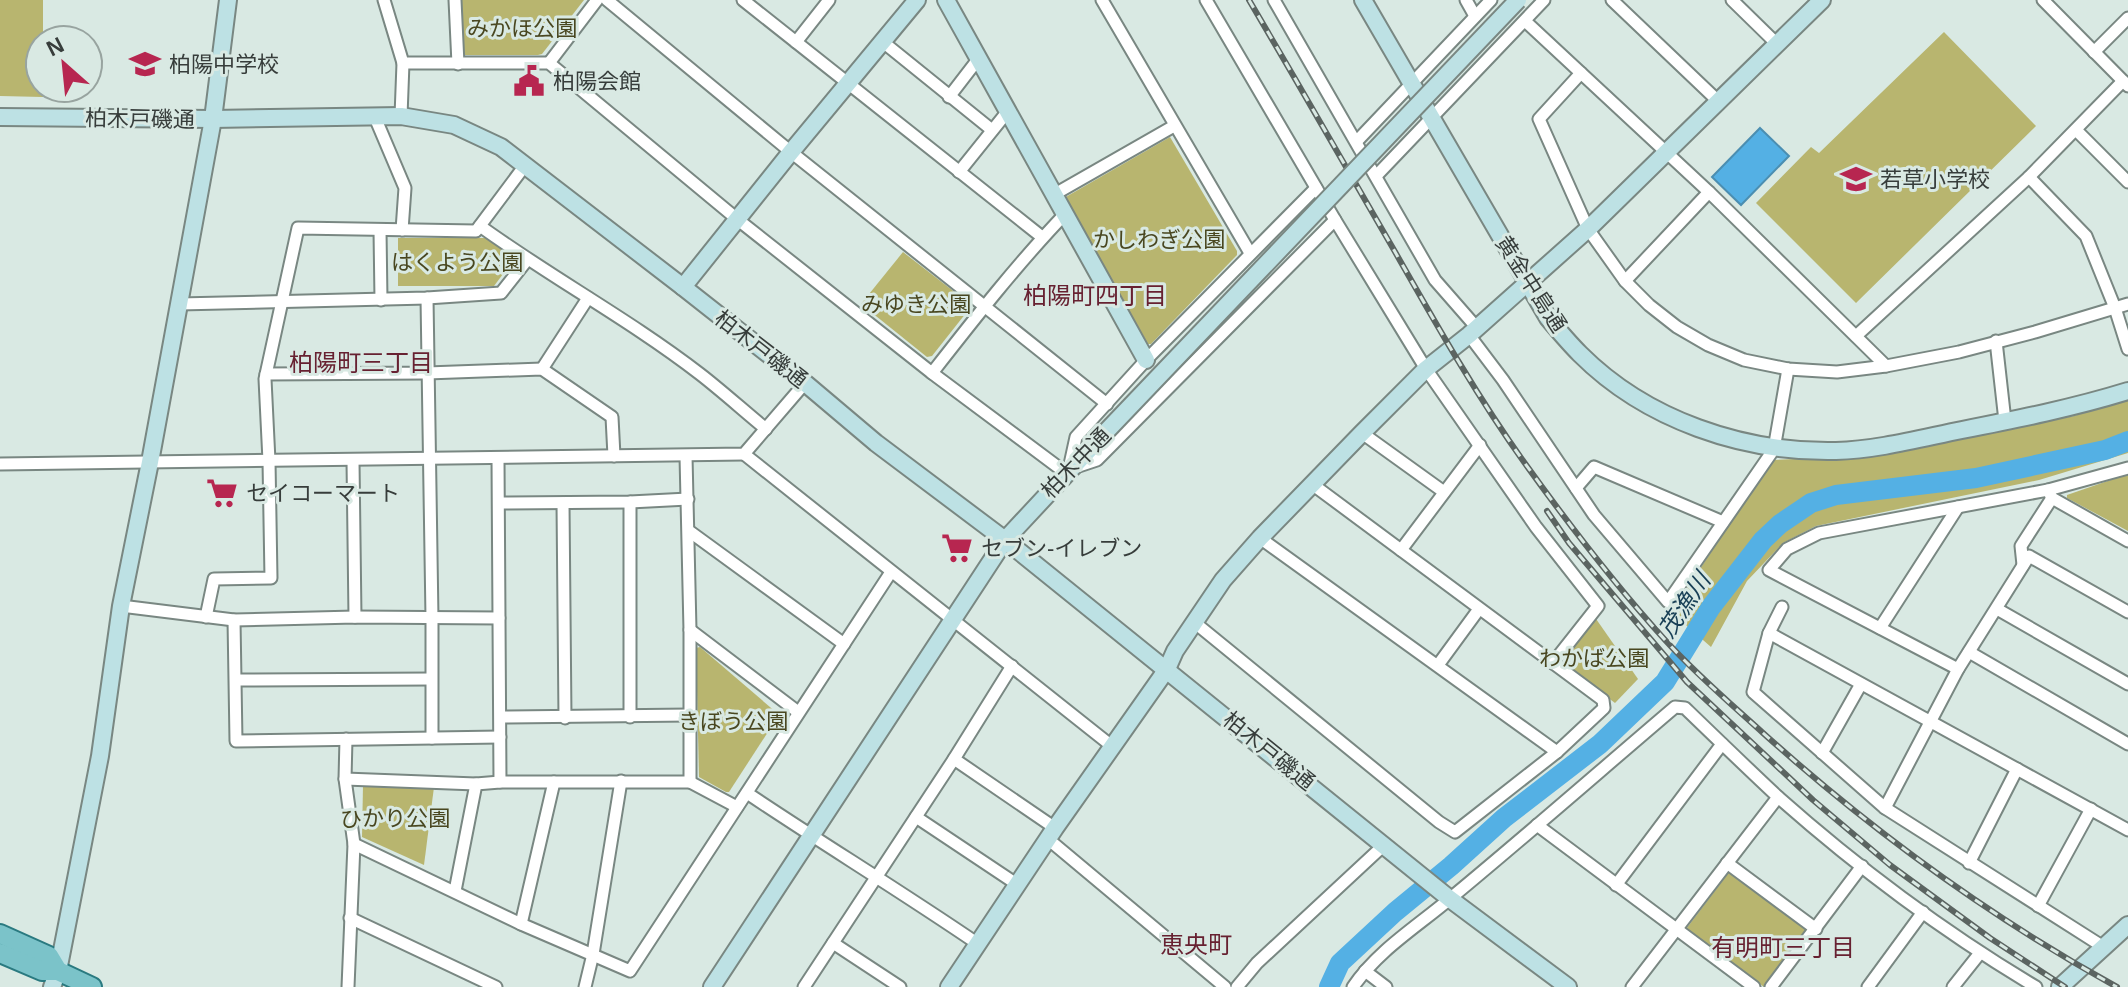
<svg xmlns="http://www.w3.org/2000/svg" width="2128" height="987" viewBox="0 0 2128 987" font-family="Helvetica,'Noto Sans JP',sans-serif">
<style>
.green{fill:#b8b56f}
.water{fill:#54b0e4;stroke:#4b8eb1;stroke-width:2}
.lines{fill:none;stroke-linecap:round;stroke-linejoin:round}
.river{stroke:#54b0e4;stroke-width:20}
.street-casing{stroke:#798782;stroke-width:15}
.secondary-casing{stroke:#798782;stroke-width:20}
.primary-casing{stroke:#2a7a80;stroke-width:22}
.street{stroke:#fff;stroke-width:11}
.secondary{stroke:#bde1e4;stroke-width:16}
.primary{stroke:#7bc3c9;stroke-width:18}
.rail-casing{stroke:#5b6461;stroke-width:6}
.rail{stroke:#d9e9e3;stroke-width:3;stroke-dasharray:9;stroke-linecap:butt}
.secondary-bridge-casing{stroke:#798782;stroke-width:20;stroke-linecap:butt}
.secondary-bridge{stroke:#bde1e4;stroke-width:16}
.labels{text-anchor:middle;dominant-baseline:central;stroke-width:6;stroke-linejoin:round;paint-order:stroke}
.park-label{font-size:22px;fill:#494720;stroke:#d9e9e3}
.poi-label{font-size:22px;fill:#373d3b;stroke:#d9e9e3;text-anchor:start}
.street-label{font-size:22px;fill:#373d3b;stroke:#d9e9e3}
.neighbourhood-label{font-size:24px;fill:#672131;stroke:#d9e9e3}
.water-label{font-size:24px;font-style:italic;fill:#194056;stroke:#d9e9e3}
</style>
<rect width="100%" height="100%" fill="#d9e9e3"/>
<g class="green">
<path d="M0,0h43v40h-3v48h3v9l-43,-1z"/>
<path d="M460,0h124l-42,54 -4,1h-74l-4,-3z"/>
<path d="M1944,32l92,94 -180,177 -100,-100 55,-56 8,6z"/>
<path d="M1170,137l67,114v4l-86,89h-3l-84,-146z"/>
<path d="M398,238h90l27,20 -21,28h-96z"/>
<path d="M903,252l67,52v4l-38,48 -5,1 -66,-53z"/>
<path d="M2128,397v56l-89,27 -223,46 -33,17 -36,38 -36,66 -40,-35 102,-152 66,-3 61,-8 174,-33z"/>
<path d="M2128,474v57l-61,-33v-3z"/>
<path d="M1594,616l44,63 -23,24 -56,-43z"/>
<path d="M700,647l77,66v5l-48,74h-3l-27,-15 -3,-129z"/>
<path d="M363,786l71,1 -10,78 -62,-28z"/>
<path d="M1730,871l78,60 -44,56 -78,-58z"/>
</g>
<path class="water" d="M1760,128l29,28 -48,49 -29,-28z"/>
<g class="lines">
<path class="river" d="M1329,987l11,-24 55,-51 56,-46 53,-48 96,-74 65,-62 46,-75 52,-67 17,-16 31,-21 25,-8 140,-17 129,-28 23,-9"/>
<defs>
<g id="street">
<path d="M384,0l19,63h146l188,156 195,154 134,100"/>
<path d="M455,0l3,64"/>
<path d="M607,0l184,152 316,252"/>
<path d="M743,0l299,237"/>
<path d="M1102,0l148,253"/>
<path d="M1206,0l129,220 91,149 110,158 62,79 -45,57"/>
<path d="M1274,0l161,280 42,48"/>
<path d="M1466,0l9,16"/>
<path d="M1612,0l106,101"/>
<path d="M1732,0l45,44"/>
<path d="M2043,0l85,86"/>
<path d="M1525,21l184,171 177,174"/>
<path d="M796,42l33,-42"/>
<path d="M883,42l109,88"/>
<path d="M2094,52l34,-34"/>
<path d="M549,63l48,-63"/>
<path d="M1581,73l-42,46 49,110 37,52 24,24 28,22 31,18 36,15 44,9 49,3 49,-6 73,-14 76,-20 93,-28"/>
<path d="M949,97l30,-39"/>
<path d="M374,115l31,73 -3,42"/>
<path d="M401,116l2,-53"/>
<path d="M2076,130l52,52"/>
<path d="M1357,141l134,-141"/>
<path d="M959,172l49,-61"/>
<path d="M1376,176l168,-176"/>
<path d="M2029,177l57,59 29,72 13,41"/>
<path d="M1055,194l119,-68"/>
<path d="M480,226c72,52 150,94 220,148 22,17 44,37 66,55"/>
<path d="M380,230l1,70"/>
<path d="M1625,281l84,-89"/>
<path d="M427,298l5,320v120"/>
<path d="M179,304l248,-6 74,-5 26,-33"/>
<path d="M1469,335l34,45 91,135 74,87 106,-153 14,-80"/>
<path d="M1856,336l173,-159 94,-96"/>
<path d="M1996,341l9,80"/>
<path d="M542,369l46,-71"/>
<path d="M932,373c43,-55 86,-110 134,-160"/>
<path d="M266,374l161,-1 115,-4 70,48 2,39"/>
<path d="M1362,433l82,59"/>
<path d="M744,454l369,293"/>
<path d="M498,458l2,324"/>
<path d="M353,461l2,156"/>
<path d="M0,464l744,-10 61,-71"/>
<path d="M1073,468l24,-8 238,-240"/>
<path d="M1069,469l7,-32 70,-77 170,-172"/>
<path d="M1576,488l18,-21 129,55"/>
<path d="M2048,490l80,-22"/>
<path d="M630,502v215"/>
<path d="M499,503l131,-1 58,-3"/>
<path d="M563,503l2,215"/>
<path d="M689,531l155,113"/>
<path d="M1260,538l297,214"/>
<path d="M1401,550l79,-105"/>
<path d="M2023,565l-2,-19 31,-48"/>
<path d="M121,606l113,14 121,-3 144,1"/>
<path d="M1997,609l131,75"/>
<path d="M206,617l8,-38 57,-1 -2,-117 -4,-82 33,-151 178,3 50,-67"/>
<path d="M234,620l2,121 264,-4"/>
<path d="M1194,622l245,200 16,10 102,-80 47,-44 -1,-8 -291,-216"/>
<path d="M1880,628l78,-121"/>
<path d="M690,630l108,82"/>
<path d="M1769,633l13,-26"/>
<path d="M1969,652l159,92"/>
<path d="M1438,665l41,-56"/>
<path d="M1958,669l-189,-99 18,-21 32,-16 229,-43 4,8 76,43"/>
<path d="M236,680l195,-1"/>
<path d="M501,717l189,-2"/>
<path d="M346,739l-1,40 9,65 -6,143"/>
<path d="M1822,753l39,-69"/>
<path d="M954,759l101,69"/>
<path d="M345,779l131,5 24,-2h190v-152l-4,-174"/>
<path d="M690,782l47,25"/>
<path d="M747,793c76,51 155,99 231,151"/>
<path d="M1885,808l73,-139 71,-113 99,56"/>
<path d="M916,817l102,68"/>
<path d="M1537,825l217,162"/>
<path d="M1048,839l177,148"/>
<path d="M354,844l167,80 109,47 261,-399"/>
<path d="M1727,863l89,66"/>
<path d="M1969,863l48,-94"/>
<path d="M1616,885l106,-141"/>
<path d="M455,891l21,-107"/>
<path d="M2038,906l53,-97"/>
<path d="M350,918l146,69"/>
<path d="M521,924l33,-142"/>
<path d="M833,943l67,44"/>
<path d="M2105,948l-220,-140 -132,-116 16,-59 359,197"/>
<path d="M1365,971l21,16"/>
<path d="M585,987l8,-33 28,-173"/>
<path d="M804,987l150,-228 58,-93"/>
<path d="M1237,987l20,-24 127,-118"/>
<path d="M1353,987c25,-37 65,-61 99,-90 75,-62 149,-127 223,-190l10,1c30,29 61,59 92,88 80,71 167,136 259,191"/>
<path d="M1632,987l146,-190"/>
<path d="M1771,987l91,-121"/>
<path d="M1868,987l55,-75"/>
<path d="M1953,987l27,-34"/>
</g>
<g id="secondary">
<path d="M946,0l200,360"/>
<path d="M1363,0l185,318c10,12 21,25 32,36 66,66 163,99 256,97 41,-1 86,-13 126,-21 56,-11 111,-22 166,-39"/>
<path d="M0,117l213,2 188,-3 53,9 47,22 182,140 122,96 71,60 129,97 445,359 118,88"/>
<path d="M683,287l108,-135 126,-152"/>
<path d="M52,987l6,-16 42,-215 21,-150 29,-144 63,-343 15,-119"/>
<path d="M712,987l293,-447 95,-102"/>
<path d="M949,987l106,-159 112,-159 8,-18 48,-71 37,-42 102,-105 64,-64 43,-34 119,-106 234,-229"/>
<path d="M2060,987l68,-62"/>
</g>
<g id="primary">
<path d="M0,934l49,22 9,15"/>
<path d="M0,953l42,18h16l34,16"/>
</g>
</defs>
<use href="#street" class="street-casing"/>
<use href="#secondary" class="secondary-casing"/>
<use href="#primary" class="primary-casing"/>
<use href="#street" class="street"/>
<use href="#secondary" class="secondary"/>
<use href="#primary" class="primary"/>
<defs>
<g id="rail">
<path d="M1249,0c49,83 97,167 145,250 41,72 82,145 130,212 43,60 92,124 142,179 30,33 64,62 97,92 108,97 227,184 354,254"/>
<path d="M1547,511l22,32 118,139 126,118 77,65 100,73 75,49"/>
</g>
</defs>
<use href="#rail" class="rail-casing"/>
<use href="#rail" class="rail"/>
<defs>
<path id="secondary-bridge" d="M1100,438l418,-438"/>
</defs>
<use href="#secondary-bridge" class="secondary-bridge-casing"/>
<use href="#secondary-bridge" class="secondary-bridge"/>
</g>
<defs>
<symbol id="school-bare" viewBox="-9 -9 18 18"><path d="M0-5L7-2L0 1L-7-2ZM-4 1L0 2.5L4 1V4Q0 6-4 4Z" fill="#b72650" stroke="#d9e9e3" stroke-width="2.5" paint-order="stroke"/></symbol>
<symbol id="civic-bare" viewBox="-9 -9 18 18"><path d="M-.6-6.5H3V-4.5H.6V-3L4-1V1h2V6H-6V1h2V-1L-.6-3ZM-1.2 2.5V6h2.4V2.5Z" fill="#b72650" stroke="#d9e9e3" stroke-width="2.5" paint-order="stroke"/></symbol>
<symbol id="supermarket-bare" viewBox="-9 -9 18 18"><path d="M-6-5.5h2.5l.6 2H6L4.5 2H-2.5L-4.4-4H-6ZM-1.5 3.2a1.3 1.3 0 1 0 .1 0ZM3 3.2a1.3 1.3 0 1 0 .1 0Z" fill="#b72650" stroke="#d9e9e3" stroke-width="2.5" paint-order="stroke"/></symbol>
</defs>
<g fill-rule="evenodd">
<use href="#school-bare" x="123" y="42" width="44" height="44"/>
<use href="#civic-bare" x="507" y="59" width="44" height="44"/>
<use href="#school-bare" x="1834" y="157" width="44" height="44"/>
<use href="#supermarket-bare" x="200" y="471" width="44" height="44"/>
<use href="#supermarket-bare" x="935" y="526" width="44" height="44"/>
</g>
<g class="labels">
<g class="park-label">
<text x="522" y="28">みかほ公園</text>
<text x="1159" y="239">かしわぎ公園</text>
<text x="457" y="262">はくよう公園</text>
<text x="916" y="304">みゆき公園</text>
<text x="1594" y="658">わかば公園</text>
<text x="733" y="721">きぼう公園</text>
<text x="395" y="818">ひかり公園</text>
</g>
<g class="poi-label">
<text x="169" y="64">柏陽中学校</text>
<text x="553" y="81">柏陽会館</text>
<text x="1880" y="179">若草小学校</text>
<text x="246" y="493">セイコーマート</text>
<text x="981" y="548">セブン-イレブン</text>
</g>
<g class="street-label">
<text transform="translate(140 119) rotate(1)">柏木戸磯通</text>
<text transform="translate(1531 284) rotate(57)">黄金中島通</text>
<text transform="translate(761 349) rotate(38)">柏木戸磯通</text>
<text transform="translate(1076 463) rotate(-46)">柏木中通</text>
<text transform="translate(1269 751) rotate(39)">柏木戸磯通</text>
</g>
<g class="neighbourhood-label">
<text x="1095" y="295">柏陽町四丁目</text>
<text x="361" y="362">柏陽町三丁目</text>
<text x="1196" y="944">恵央町</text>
<text x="1783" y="947">有明町三丁目</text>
</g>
<g class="water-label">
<text transform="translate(1684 605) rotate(-56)">茂漁川</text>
</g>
</g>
<g transform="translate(64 64) rotate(333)"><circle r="38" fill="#d9e9e3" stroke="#98a4a0" stroke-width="2"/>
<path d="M0-6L14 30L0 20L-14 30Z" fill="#b72650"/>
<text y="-12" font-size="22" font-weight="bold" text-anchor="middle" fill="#373d3b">N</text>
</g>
</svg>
